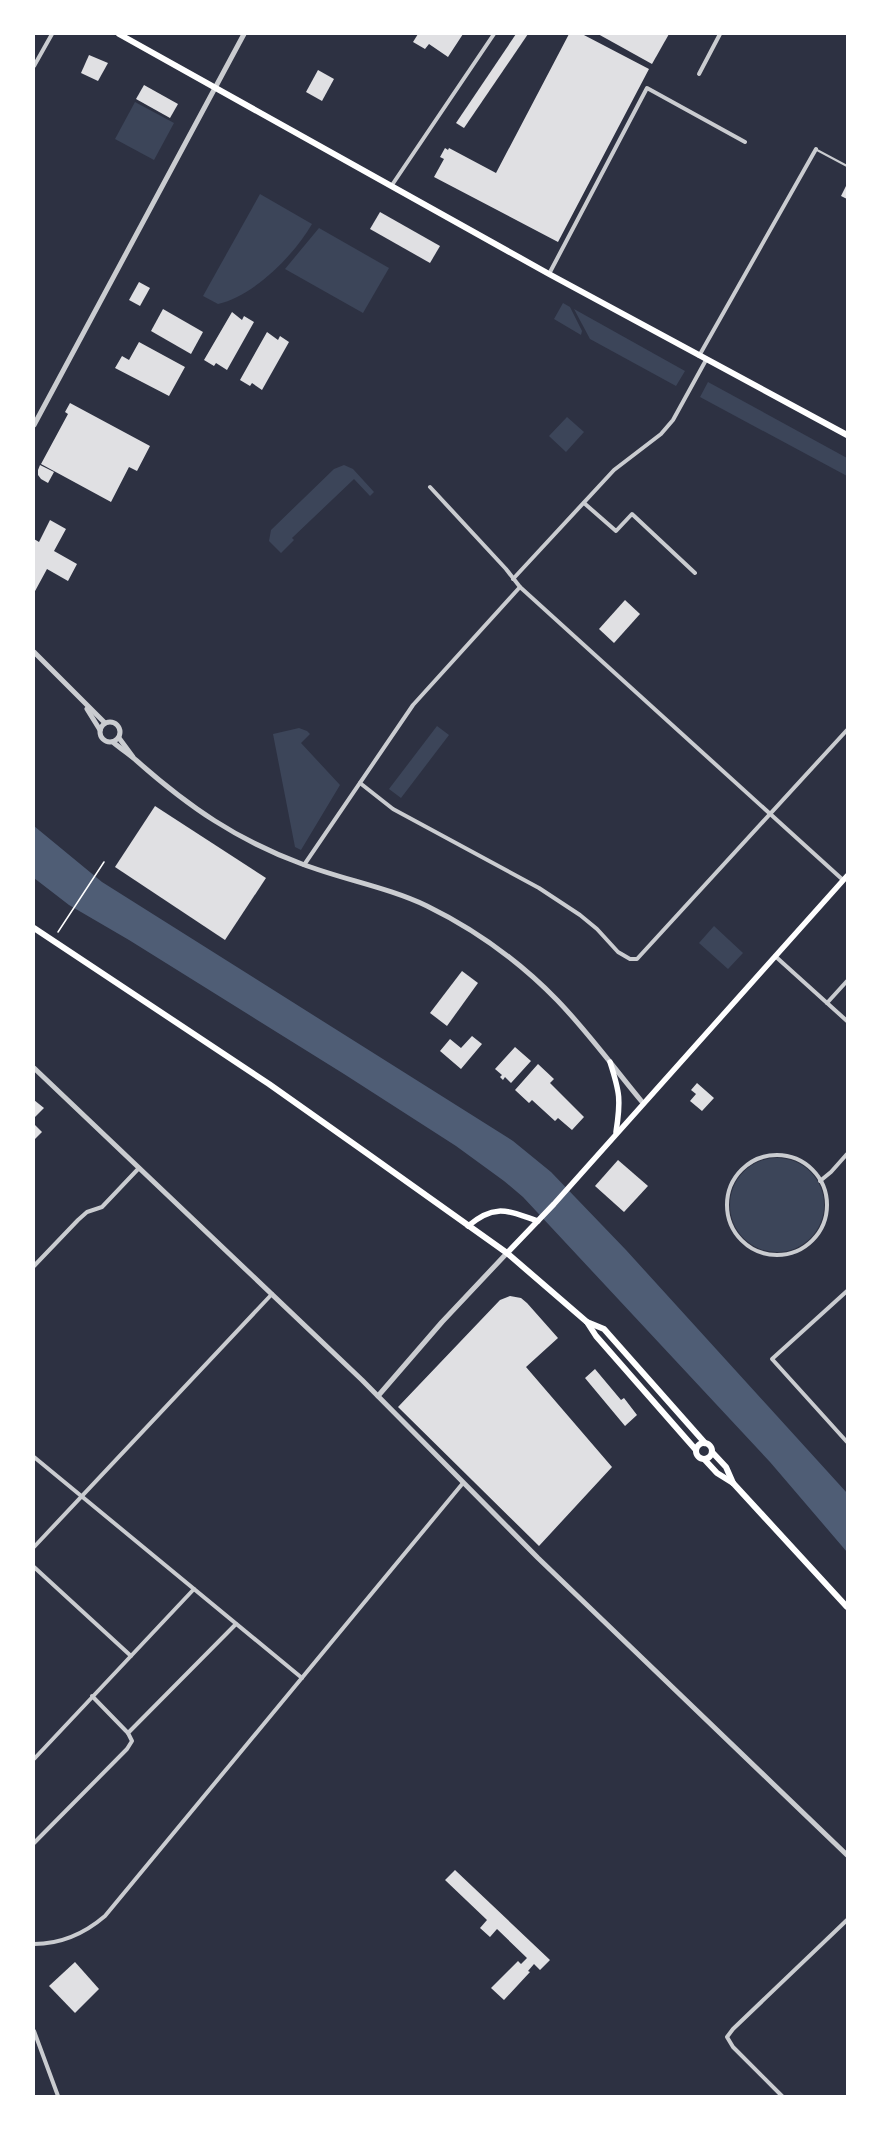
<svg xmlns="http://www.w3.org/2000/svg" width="881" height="2130" viewBox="0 0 881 2130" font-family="'DM Sans',sans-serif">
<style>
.green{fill:#3c4559}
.water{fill:#4f5d75}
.building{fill:#e0e0e3}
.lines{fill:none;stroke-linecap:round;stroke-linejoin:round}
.path{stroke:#fff;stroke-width:1.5}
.service{stroke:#caccd0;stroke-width:2}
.minor{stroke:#caccd0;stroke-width:4}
.tertiary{stroke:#caccd0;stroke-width:5}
.secondary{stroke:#fff;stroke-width:5.5}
.primary{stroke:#fff;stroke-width:6}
</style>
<rect width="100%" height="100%" fill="#2d3142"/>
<g class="green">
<path d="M135,102l39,21 -20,37 -39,-21z"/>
<path d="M260,194l52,30c-18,31 -58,72 -94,80l-15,-8z"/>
<path d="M319,228l70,40 -26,45 -78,-44z"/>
<path d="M563,303l7,4 12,24 -1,4 -27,-16z"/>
<path d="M574,309l111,62 -9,15 -86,-47z"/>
<path d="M708,382l139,76v18l-147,-79z"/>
<path d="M567,417l17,15 -18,20 -17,-16z"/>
<path d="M344,465l9,4 21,23 -4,4 -16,-17 -62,59 2,2 -13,13 -12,-12 2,-11 63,-61z"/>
<path d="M437,726l12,9 -48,63 -12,-9z"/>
<path d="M299,728l8,3 3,3 -9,9 39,42 -39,65 -6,-3 -22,-113z"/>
<path d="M714,926l29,27 -15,16 -29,-26z"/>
<circle cx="777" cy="1205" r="47"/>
</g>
<path class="water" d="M34,826l68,56 411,259 38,31 75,78 221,243v59l-77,-90 -247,-265 -19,-16 -48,-35 -112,-72 -215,-134 -60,-35 -35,-27z"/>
<g class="building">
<path d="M418,34h45l-15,23 -19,-13 -4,5 -12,-7z"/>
<path d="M516,34h12l-64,94 -8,-5z"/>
<path d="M569,34h13l67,35 -91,173 -124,-65 10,-18 -4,-2 5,-9 3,2 1,-2 47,25z"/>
<path d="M598,34h71l-17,30z"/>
<path d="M89,55l19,8 -10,18 -17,-8z"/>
<path d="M318,70l16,9 -12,22 -16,-9z"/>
<path d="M144,85l34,19 -8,14 -34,-19z"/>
<path d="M847,184v15l-6,-3z"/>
<path d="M380,212l60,34 -10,17 -60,-34z"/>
<path d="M139,282l11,6 -10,18 -11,-6z"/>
<path d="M163,309l40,23 -12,22 -40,-23z"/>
<path d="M232,312l10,8 2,-4 10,6 -27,48 -11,-7 -2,3 -10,-6z"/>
<path d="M267,332l11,8 2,-4 9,6 -27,48 -10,-7 -2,3 -10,-6z"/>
<path d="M139,342l46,25 -16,29 -54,-28 7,-12 7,4z"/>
<path d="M70,403l80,43 -13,25 -8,-4 -18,35 -70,-38 27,-50 -3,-2z"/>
<path d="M40,465l14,7 -6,11 -7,-4 -3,-4v-5z"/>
<path d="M50,520l16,9 -12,22 23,13 -9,17 -21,-12 -13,24v-54l5,3z"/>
<path d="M625,600l15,14 -26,29 -15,-14z"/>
<path d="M155,806l111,72 -41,62 -110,-73z"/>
<path d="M462,971l16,12 -31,43 -17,-13z"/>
<path d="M472,1036l10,8 -21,25 -21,-18 10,-12 11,9z"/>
<path d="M515,1047l16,14 -20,22 -6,-6 -2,3 -3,-3 2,-2 -7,-6z"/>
<path d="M538,1064l16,15 -4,4 34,34 -12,13 -14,-12 -3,3 -23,-21 -3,3 -14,-13z"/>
<path d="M697,1083l17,15 -12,13 -12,-10 6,-7 -5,-4z"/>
<path d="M34,1100l10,8 -10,10z"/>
<path d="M34,1124l8,8 -8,8z"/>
<path d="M618,1160l30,26 -24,26 -29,-26z"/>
<path d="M510,1296l11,2 6,5 31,35 -32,29 86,100 -73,79 -141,-139 102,-107z"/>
<path d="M595,1369l26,31 3,-2 13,17 -12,11 -40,-48z"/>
<path d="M455,1870l95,90 -10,10 -6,-6 -6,7 2,1 -26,28 -13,-12 27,-27 3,3 6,-6 -30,-29 -7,8 -10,-9 7,-8 -42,-40z"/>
<path d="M75,1962l24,27 -24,24 -26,-27z"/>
</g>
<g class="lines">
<path class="path" d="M58,932l46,-70"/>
<path class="service" d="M817,150l30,16"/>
<g class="minor">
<path d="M34,66l18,-32"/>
<path d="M699,74l21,-40"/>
<path d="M392,185l102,-151"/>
<path d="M549,274l98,-186 98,54"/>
<path d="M699,356l117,-207"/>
<path d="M430,487l76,82 14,18 323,293"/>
<path d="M584,503l32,28 16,-17 63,59"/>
<path d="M513,579l101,-109 47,-36 12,-14 33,-60"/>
<path d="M360,783l33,26 146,79 41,27 17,14 21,23 12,7h7l210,-229"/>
<path d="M304,865l109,-160 107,-118"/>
<path d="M775,956l72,65"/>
<path d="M827,1003l20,-22"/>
<circle cx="777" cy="1205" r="50"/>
<path d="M820,1181l11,-9 16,-18"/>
<path d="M34,1266l44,-46 9,-8 15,-5 37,-39"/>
<path d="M847,1291l-75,68 75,83"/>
<path d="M34,1457l268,221"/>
<path d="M34,1547l238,-253"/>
<path d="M34,1567l97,89"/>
<path d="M92,1696l36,37"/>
<path d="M34,1759l160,-170"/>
<path d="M34,1843l93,-94 5,-8 -4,-8 108,-109"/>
<path d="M34,1944c28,0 50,-10 71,-28l358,-433"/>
<path d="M34,2031l24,65"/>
<path d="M782,2096l-49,-49 -6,-10 6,-8 114,-109"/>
</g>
<g class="tertiary">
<path d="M34,425l210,-391"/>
<path d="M34,652l71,71"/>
<path d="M87,709l13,21"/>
<circle cx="110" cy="732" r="10"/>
<path d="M119,738l14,19"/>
<path d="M113,742c8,7 16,12 24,19 52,46 100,79 165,103 42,16 85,23 125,42 47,23 93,56 130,94 31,32 57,68 86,103"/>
<path d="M34,1068l328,312 176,178 309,297"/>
<path d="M378,1396l64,-74 65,-69"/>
</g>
<g class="secondary">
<path d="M610,1062c10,31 11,38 6,70"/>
<path d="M468,1226c27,-23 40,-15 70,-5"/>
<path d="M507,1253l47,-49 293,-328"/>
</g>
<g class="primary">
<path d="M119,34l430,240 298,161"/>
<path d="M34,928l235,156 99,70 139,99 80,69 9,14 100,114"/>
<path d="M587,1322l17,7 101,114"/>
<circle cx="704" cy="1451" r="8"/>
<path d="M712,1452l14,15 7,16"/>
<path d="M705,1460l12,13 16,10 114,124"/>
</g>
</g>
<rect width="881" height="2130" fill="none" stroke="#ffffff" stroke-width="70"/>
</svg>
